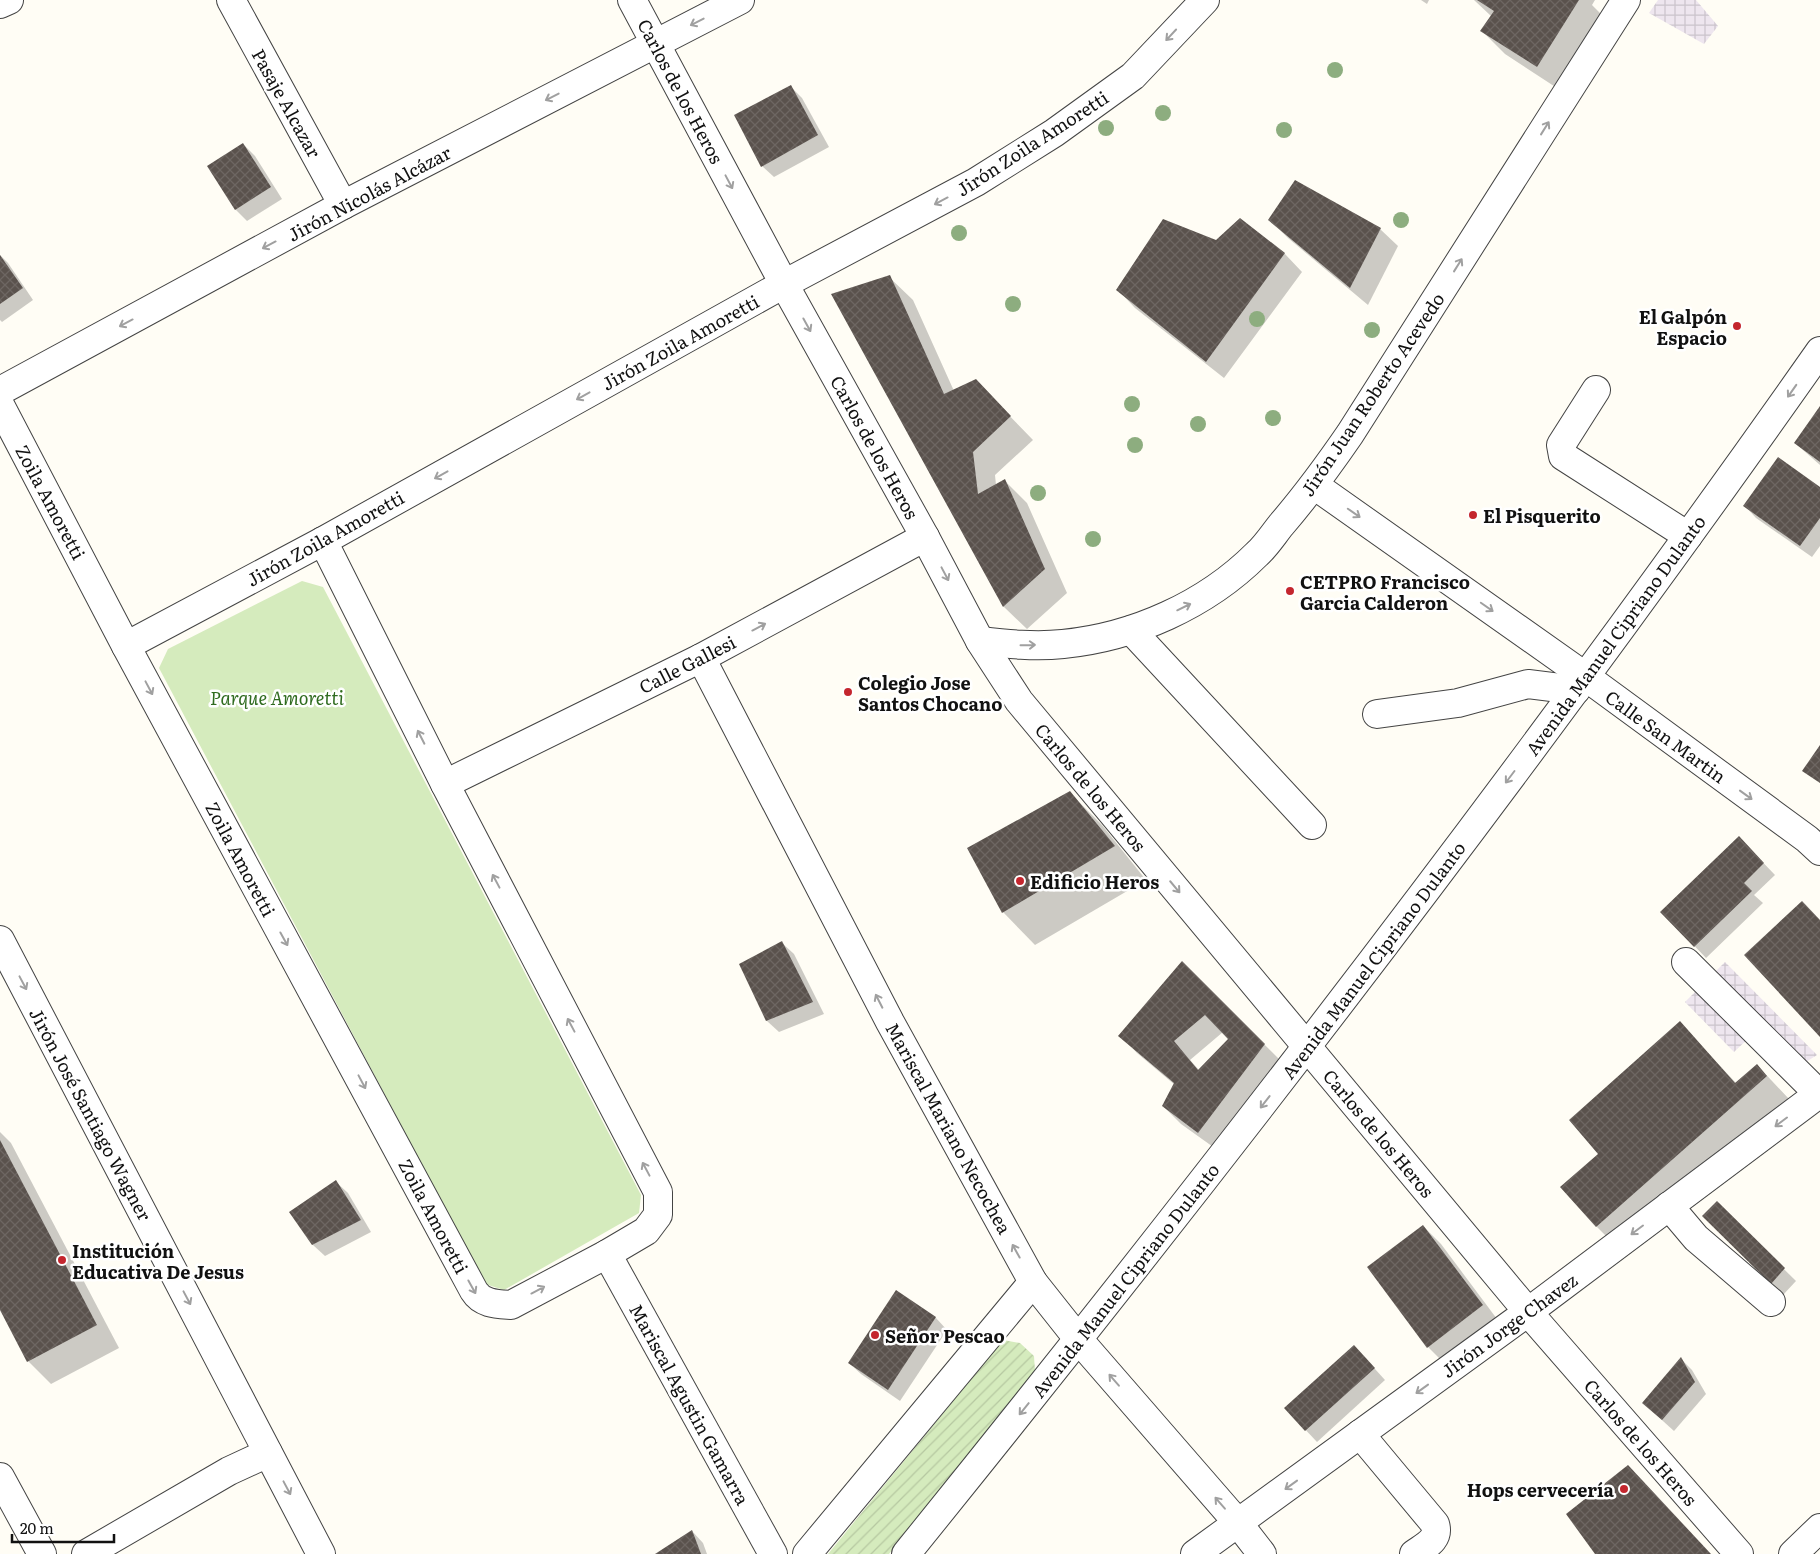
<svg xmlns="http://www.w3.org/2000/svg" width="1820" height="1554" viewBox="0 0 1820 1554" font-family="Literata,serif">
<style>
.industrial{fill:url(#industrial-grid)}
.park{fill:#d5ebbd}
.garden{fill:url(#garden-furrows)}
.shadow{fill:#0003;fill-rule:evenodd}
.building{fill:url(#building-cross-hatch);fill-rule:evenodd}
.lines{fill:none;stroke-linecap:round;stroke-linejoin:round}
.minor-casing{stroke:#444;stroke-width:30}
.minor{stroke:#fff;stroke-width:28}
.tree{fill:#8dad7f}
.oneway{stroke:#a0a0a0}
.poi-dot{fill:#c4262e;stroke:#fff;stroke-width:2}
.labels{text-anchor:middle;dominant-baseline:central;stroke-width:5;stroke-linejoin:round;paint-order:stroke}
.street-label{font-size:18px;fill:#111;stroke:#fff}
.poi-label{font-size:18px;font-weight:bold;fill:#111;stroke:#fff;text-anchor:start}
.park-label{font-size:18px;font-style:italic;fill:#2f6b1f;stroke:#fff}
</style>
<defs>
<pattern id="industrial-grid" width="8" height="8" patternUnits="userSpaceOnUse" patternTransform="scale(1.25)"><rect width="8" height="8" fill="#eee6ef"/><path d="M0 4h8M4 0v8" fill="none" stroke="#cbc4cc"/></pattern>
<pattern id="garden-furrows" width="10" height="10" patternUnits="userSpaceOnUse" patternTransform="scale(1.25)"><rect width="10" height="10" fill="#d5ebbd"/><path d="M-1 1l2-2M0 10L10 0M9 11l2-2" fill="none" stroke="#b6c8a1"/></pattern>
<pattern id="building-cross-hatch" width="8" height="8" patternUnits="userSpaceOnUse" patternTransform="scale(1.25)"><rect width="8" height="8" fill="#5a524d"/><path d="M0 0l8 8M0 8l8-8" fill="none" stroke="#6d6662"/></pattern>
</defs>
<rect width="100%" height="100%" fill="#fffdf5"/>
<g class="industrial">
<path d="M1658,0h38l22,26 -14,18 -55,-31z"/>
<path d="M1725,962l92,93 -27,17 -37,-38 -19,18 -49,-50z"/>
</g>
<path class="park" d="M302,581l21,6 318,608 -2,18 -135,77 -19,-6 -326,-616 9,-19z"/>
<path class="garden" d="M1003,1340l17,3 14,13 1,15 -146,183h-61z"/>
<g class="shadow">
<path d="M1421,0h8l-2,4z"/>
<path d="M1474,0h121l-3,5 13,13 -45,72 -55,-36 -23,-23 9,-15z"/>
<path d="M790,86l12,12 27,49 -55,30 -12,-11z"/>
<path d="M243,144l12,12 27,43 -35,22 -11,-11z"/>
<path d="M1240,220l45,34 17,18 -78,106 -89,-70 -17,-18 99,-49z"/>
<path d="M1270,220l110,9 18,17 -30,59 -80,-67z"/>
<path d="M0,255l8,8 25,37 -31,22 -2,-2z"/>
<path d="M889,277l24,23 41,91 44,13 35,36 -38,35 1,10 8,-5 23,23 40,90 -40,36 -23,-22 -171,-312z"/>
<path d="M1820,408v57l-25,-22z"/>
<path d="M1820,489v57l-8,11 -56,-39 -11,-12z"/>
<path d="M1069,792l33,33 44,55 -111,65 -32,-33z"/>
<path d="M1750,849l25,26 -21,20 9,8 -57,55 -44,-46z"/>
<path d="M782,943l12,11 30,60 -45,18 -12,-11 -26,-56z"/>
<path d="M1182,963l100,99 -66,87 -35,-25 -18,-18 12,-21 -38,-32 -17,-18zM1223,1032l7,7 -31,31 -9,-10z"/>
<path d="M1680,1023l56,60 21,-18 32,34 -170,150 -23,-23 3,-72z"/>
<path d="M0,1132l11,11 108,205 -68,36 -23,-23 -28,-54z"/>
<path d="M336,1182l12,11 23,39 -46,24 -12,-11 -22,-33z"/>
<path d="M1717,1203l79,78 -13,14 -79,-79z"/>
<path d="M1423,1226l18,18 59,79 -55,41 -17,-17z"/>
<path d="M896,1292l40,26 11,12 -47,71 -39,-27 -12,-11z"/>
<path d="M1365,1358l20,22 -68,62 -32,-34z"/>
<path d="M1681,1359l11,11 14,24 -32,37 -31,-28z"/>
<path d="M692,1531l11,12 4,11h-50z"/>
</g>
<g class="building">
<path d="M1477,0h102l-42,67 -57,-36 14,-20z"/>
<path d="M791,85l27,50 -57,32 -27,-52z"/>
<path d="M243,143l28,44 -36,23 -28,-44z"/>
<path d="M1295,180l86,48 -31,60 -82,-68z"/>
<path d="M1240,218l45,35 -79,109 -90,-72 47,-71 53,21z"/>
<path d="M0,255l23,33 -23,16z"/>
<path d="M890,275l54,119 32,-15 35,37 -38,36 5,42 27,-15 40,90 -42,38 -172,-313z"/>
<path d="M1820,406v56l-26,-19z"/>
<path d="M1778,457l42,30v31l-20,28 -57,-40z"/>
<path d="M1820,745v38l-18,-12z"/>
<path d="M1070,791l45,55 -113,67 -35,-65z"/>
<path d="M1739,836l25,27 -20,20 8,8 -58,56 -34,-35z"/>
<path d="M1802,901l18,19v117l-76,-82z"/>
<path d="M782,941l31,61 -47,19 -27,-57z"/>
<path d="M1182,961l83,83 -67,89 -36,-27 12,-23 -56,-47zM1205,1015l23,24 -30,31 -24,-29z"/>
<path d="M1680,1021l55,62 22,-19 10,12 -171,151 -36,-40 38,-33 -29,-34z"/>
<path d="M0,1140l97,185 -70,37 -27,-52z"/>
<path d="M336,1180l25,40 -49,25 -23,-33z"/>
<path d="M1717,1201l68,67 -14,16 -69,-68z"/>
<path d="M1423,1225l60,80 -56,43 -60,-81z"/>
<path d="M896,1290l40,27 -48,73 -40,-27z"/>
<path d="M1354,1345l21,23 -70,63 -21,-23z"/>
<path d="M1681,1357l14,25 -33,38 -20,-17z"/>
<path d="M1628,1465l83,89h-116l-29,-40z"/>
<path d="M692,1530l9,24h-46z"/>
</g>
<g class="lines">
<defs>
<g id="minor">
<path d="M231,0l112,205"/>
<path d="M632,0l152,284 141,253 55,104 39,60 509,611 211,242"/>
<path d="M0,4l9,-4"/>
<path d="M1596,390l-35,55 2,11 125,80"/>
<path d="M0,391l343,-186 397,-205"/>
<path d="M0,405l126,241 348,645c8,13 23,13 37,14l96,-51 39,-23 12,-16v-23l-213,-408 -122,-243"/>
<path d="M1314,485l272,192 221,162 13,12"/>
<path d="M1131,630l181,195"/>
<path d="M980,641c27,3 55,6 83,3 71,-7 143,-39 194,-90 9,-8 16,-19 24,-29 25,-29 47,-59 69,-91l276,-434"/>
<path d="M126,646l197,-105 461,-257 192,-102 78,-49 79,-57 72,-76"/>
<path d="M701,658l189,364 143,260 46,58 159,183 24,31"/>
<path d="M1377,714l81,-11 70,-19 48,6"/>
<path d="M445,784l256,-126 224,-121"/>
<path d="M0,940l321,614"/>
<path d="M1686,962l133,132"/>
<path d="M1669,1206l27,32 75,64"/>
<path d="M607,1254l166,300"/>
<path d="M1360,1434l75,90c5,16 -10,22 -21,30"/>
<path d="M0,1477l42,77"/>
<path d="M86,1554l143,-83 39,-18"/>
<path d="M807,1554l226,-272"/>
<path d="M906,1554c317,-392 624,-791 914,-1203"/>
<path d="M1195,1554l333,-242 292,-219"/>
<path d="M1793,1554l27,-26"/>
</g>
</defs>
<use href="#minor" class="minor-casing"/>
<use href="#minor" class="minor"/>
</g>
<g class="tree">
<circle cx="1335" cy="70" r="8"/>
<circle cx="1163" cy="113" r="8"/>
<circle cx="1106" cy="128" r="8"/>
<circle cx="1284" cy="130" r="8"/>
<circle cx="1401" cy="220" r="8"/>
<circle cx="959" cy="233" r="8"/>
<circle cx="1013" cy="304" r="8"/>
<circle cx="1257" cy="319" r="8"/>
<circle cx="1372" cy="330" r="8"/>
<circle cx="1132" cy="404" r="8"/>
<circle cx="1273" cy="418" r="8"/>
<circle cx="1198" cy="424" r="8"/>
<circle cx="1135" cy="445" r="8"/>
<circle cx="1038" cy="493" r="8"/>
<circle cx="1093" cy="539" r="8"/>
</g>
<defs><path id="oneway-shaft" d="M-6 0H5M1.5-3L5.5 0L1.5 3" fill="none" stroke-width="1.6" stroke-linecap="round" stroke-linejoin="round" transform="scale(1.25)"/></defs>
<g class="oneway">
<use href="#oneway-shaft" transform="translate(697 22) rotate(153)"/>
<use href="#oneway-shaft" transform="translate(1171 35) rotate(133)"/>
<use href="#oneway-shaft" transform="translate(552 97) rotate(153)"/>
<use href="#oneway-shaft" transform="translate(1545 128) rotate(-58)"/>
<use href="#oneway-shaft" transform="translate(729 182) rotate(62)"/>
<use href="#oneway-shaft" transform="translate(941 201) rotate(152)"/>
<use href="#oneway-shaft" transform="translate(269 245) rotate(152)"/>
<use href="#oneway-shaft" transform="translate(1458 265) rotate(-58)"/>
<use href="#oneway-shaft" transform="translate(126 323) rotate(152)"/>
<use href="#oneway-shaft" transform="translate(807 325) rotate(61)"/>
<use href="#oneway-shaft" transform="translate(1792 391) rotate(125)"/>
<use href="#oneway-shaft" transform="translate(583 396) rotate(151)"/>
<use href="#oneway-shaft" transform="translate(441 475) rotate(151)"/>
<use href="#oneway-shaft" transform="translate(1354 513) rotate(35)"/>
<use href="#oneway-shaft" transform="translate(945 574) rotate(62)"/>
<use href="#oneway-shaft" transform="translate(1184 607) rotate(-26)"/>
<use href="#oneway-shaft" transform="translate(1487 607) rotate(35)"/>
<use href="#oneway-shaft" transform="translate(759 627) rotate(-28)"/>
<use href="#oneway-shaft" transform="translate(1028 645) rotate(-1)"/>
<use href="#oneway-shaft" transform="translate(149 688) rotate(62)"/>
<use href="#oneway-shaft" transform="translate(421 737) rotate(-117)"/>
<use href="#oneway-shaft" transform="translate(1510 777) rotate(127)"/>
<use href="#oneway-shaft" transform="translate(1746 795) rotate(36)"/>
<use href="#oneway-shaft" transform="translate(496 881) rotate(-118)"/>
<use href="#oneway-shaft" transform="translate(1175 887) rotate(50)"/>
<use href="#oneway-shaft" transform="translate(284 939) rotate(61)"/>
<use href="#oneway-shaft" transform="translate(23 983) rotate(62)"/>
<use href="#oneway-shaft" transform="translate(879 1001) rotate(-117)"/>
<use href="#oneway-shaft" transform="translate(571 1025) rotate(-118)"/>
<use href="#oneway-shaft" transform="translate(362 1082) rotate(62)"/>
<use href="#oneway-shaft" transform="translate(1265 1102) rotate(128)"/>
<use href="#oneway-shaft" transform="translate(1781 1122) rotate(143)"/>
<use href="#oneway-shaft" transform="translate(646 1169) rotate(-118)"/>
<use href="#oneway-shaft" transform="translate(1637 1230) rotate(143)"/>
<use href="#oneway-shaft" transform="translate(1016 1251) rotate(-119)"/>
<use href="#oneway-shaft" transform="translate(472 1287) rotate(61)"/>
<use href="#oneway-shaft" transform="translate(538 1290) rotate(-28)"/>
<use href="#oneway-shaft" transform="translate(187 1298) rotate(62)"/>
<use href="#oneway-shaft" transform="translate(1114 1380) rotate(-131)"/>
<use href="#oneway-shaft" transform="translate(1422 1389) rotate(144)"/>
<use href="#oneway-shaft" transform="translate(1024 1409) rotate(129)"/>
<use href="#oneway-shaft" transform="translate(1291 1485) rotate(144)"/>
<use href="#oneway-shaft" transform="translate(287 1488) rotate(62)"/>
<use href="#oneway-shaft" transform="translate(1220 1503) rotate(-131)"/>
</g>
<g class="poi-dot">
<circle cx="1737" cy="326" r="5"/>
<circle cx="1473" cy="515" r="5"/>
<circle cx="1290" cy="591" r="5"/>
<circle cx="848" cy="692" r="5"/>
<circle cx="1020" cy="881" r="5"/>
<circle cx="62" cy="1260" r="5"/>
<circle cx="875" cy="1335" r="5"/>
<circle cx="1624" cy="1489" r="5"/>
</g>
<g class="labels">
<g class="street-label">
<text transform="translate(681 91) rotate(62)">Carlos de los Heros</text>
<text transform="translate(287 103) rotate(61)">Pasaje Alcazar</text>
<text transform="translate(1032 143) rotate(-33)">Jirón Zoila Amoretti</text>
<text transform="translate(369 193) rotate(-28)">Jirón Nicolás Alcázar</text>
<text transform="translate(680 342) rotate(-29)">Jirón Zoila Amoretti</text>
<text transform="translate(1372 394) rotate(-56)">Jirón Juan Roberto Acevedo</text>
<text transform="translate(875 447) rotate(61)">Carlos de los Heros</text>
<text transform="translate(51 502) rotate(62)">Zoila Amoretti</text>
<text transform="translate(325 538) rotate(-29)">Jirón Zoila Amoretti</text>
<text transform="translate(1615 635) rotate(-54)">Avenida Manuel Cipriano Dulanto</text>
<text transform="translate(687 664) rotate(-27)">Calle Gallesi</text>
<text transform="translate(1666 736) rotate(36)">Calle San Martin</text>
<text transform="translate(1091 787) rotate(50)">Carlos de los Heros</text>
<text transform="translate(241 859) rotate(62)">Zoila Amoretti</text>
<text transform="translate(1373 960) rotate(-53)">Avenida Manuel Cipriano Dulanto</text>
<text transform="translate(91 1114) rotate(62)">Jirón José Santiago Wagner</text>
<text transform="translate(949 1128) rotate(61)">Mariscal Mariano Necochea</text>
<text transform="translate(1379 1133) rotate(50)">Carlos de los Heros</text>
<text transform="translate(434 1216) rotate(62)">Zoila Amoretti</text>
<text transform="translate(1125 1280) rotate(-52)">Avenida Manuel Cipriano Dulanto</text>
<text transform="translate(1509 1325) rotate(-36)">Jirón Jorge Chavez</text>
<text transform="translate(690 1404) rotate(61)">Mariscal Agustin Gamarra</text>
<text transform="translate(1641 1442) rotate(49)">Carlos de los Heros</text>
</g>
<g class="poi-label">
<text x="1727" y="316" text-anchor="end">El Galpón<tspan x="1727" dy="21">Espacio</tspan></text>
<text x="1483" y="515">El Pisquerito</text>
<text x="1300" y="581">CETPRO Francisco<tspan x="1300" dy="21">Garcia Calderon</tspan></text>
<text x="858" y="682">Colegio Jose<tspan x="858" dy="21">Santos Chocano</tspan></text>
<text x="1030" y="881">Edificio Heros</text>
<text x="72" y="1250">Institución<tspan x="72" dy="21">Educativa De Jesus</tspan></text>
<text x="885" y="1335">Señor Pescao</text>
<text x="1614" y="1489" text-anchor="end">Hops cervecería</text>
</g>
<g class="park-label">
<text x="277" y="697">Parque Amoretti</text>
</g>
</g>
<path d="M12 1534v8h102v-8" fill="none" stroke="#111111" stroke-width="2.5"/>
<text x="20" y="1534" font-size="15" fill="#111111" stroke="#ffffff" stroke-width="4" paint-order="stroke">20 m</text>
</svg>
